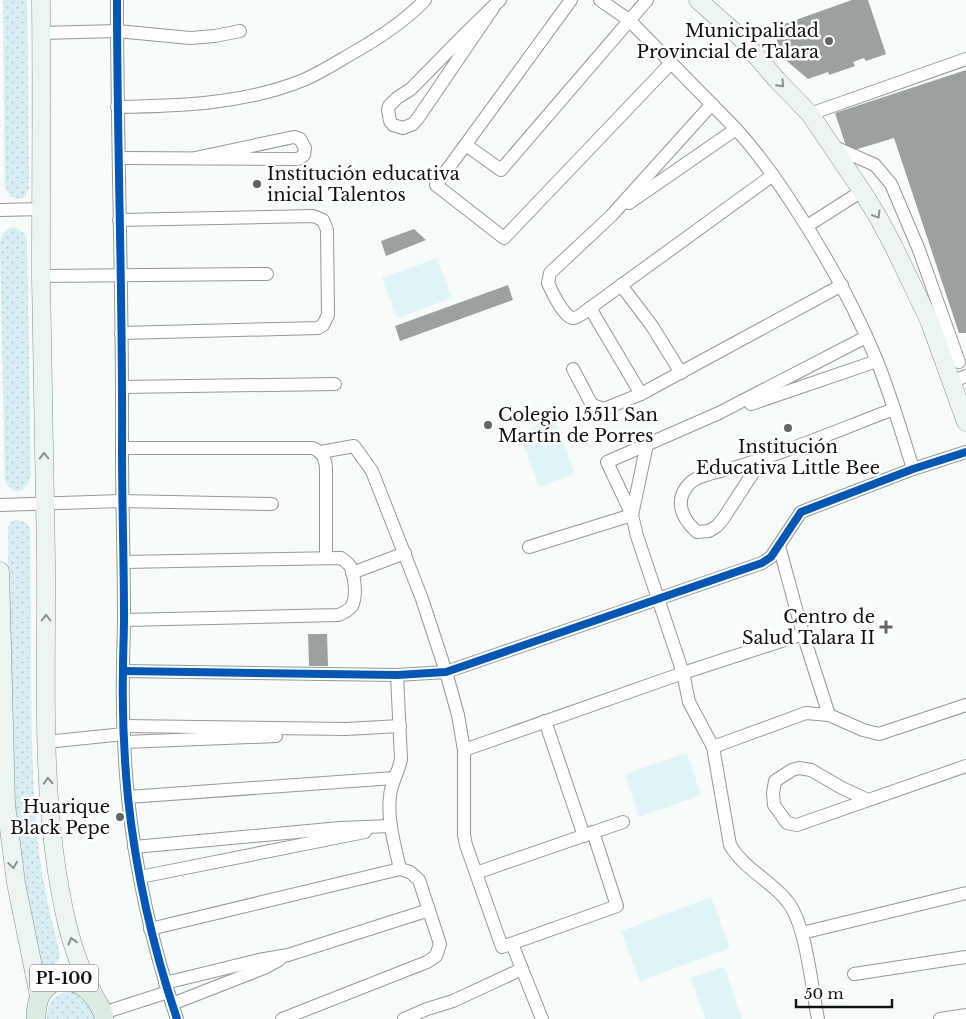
<svg xmlns="http://www.w3.org/2000/svg" width="966" height="1019" viewBox="0 0 966 1019" font-family="'Libre Baskerville',serif">
<style>
.green{fill:url(#green-dots)}
.pitch{fill:#e0f5f6}
.building{fill:#9ca19e}
.lines{fill:none;stroke-linecap:round;stroke-linejoin:round}
.street-casing{stroke:#959796;stroke-width:14}
.secondary-casing{stroke:#8b8d8d;stroke-width:19}
.primary-casing{stroke:#828483;stroke-width:20}
.street{stroke:#fefffe;stroke-width:12}
.secondary{stroke:#ebf6f2;stroke-width:18}
.primary{stroke:#dbede3;stroke-width:19}
.cycleway-casing{stroke:#fff;stroke-width:11}
.cycleway{stroke:#0057b8;stroke-width:8}
.oneway{stroke:#898f8d}
.poi-dot{fill:#626363;stroke:#fff;stroke-width:2}
.labels{text-anchor:middle;dominant-baseline:central;stroke-width:5;stroke-linejoin:round;paint-order:stroke}
.shield{fill:#fff;stroke:#585858;stroke-width:1}
.shield-label{font-size:16px;font-weight:bold;fill:#111}
.poi-label{font-size:18px;fill:#111;stroke:#fff;text-anchor:end}
</style>
<defs>
<pattern id="green-dots" width="8" height="8" patternUnits="userSpaceOnUse" patternTransform="scale(1.25)"><rect width="8" height="8" fill="#d7eef2"/><path d="M2 2h.1M6 6h.1" fill="none" stroke="#b8cbce" stroke-width="1.8" stroke-linecap="round"/></pattern>
</defs>
<rect width="100%" height="100%" fill="#f7fcfa"/>
<g class="green">
<path d="M3,0h24l2,188 -4,9 -4,2 -10,-2 -6,-9z"/>
<path d="M14,227l10,6 3,7 4,234c-2,18 -19,25 -26,6l-5,-236c1,-9 5,-16 14,-17z"/>
<path d="M17,520l10,3 3,5c3,108 -3,216 9,323 4,35 13,70 21,104 -2,7 -5,10 -12,12l-11,-6 -10,-55 -14,-96 -4,-151 -1,-128c0,-7 2,-10 9,-11z"/>
<path d="M65,992h8l15,6 9,21h-50c-1,-14 6,-22 18,-27z"/>
</g>
<g class="pitch">
<path d="M437,258l15,40 -55,20 -15,-40z"/>
<path d="M555,420l20,54 -36,13 -20,-54z"/>
<path d="M687,753l14,42 -62,22 -14,-43z"/>
<path d="M711,897l19,51 -90,33 -19,-50z"/>
<path d="M724,967l18,52h-37l-14,-41z"/>
</g>
<g class="building">
<path d="M852,0h16l18,54 -20,7 -2,-3 -11,4 2,4 -26,9 -1,-3 -20,7 -26,-22 -9,-29z"/>
<path d="M966,70v263h-7l-65,-195 -46,14 -13,-39z"/>
<path d="M414,229l12,11 -40,16 -5,-15z"/>
<path d="M508,285l5,15 -113,41 -5,-15z"/>
<path d="M308,634h19l1,32h-19z"/>
</g>
<g class="lines">
<defs>
<g id="street">
<path d="M117,0c0,149 6,299 5,448 0,57 2,113 2,170 0,17 -1,34 -1,52 -1,42 1,86 5,128 8,75 25,150 49,221"/>
<path d="M571,0l-135,185 68,53 167,-175"/>
<path d="M600,0l29,20 107,109c22,24 41,51 59,79 32,49 60,99 82,153 14,35 25,72 36,108"/>
<path d="M493,8l-75,110 -5,6 -10,4 -10,-3 -3,-4 -2,-11 1,-4 8,-8 14,-9 56,-57 33,-32"/>
<path d="M41,33l76,-2 73,7 25,-2 25,-5"/>
<path d="M712,104l-101,112 -61,57 -2,10c3,7 16,35 25,35 5,0 13,-7 17,-10l183,-133"/>
<path d="M117,107c62,-1 126,-3 184,-26 20,-8 39,-21 57,-31 24,-14 48,-30 67,-50"/>
<path d="M810,114l156,-55"/>
<path d="M466,145l35,25 146,-170"/>
<path d="M830,145l45,20 16,19 28,66 40,112"/>
<path d="M119,158l179,1 6,-4 1,-7 -5,-9 -6,-2 -99,21"/>
<path d="M629,203l107,-74"/>
<path d="M0,210l42,-1"/>
<path d="M119,220l194,-4 10,4 4,10 1,85 -5,10 -5,3 -197,5"/>
<path d="M807,226l55,-35"/>
<path d="M41,276l226,-2"/>
<path d="M621,285l31,41 29,47"/>
<path d="M590,308l51,86"/>
<path d="M573,369l19,36 12,4 37,-15 201,-109"/>
<path d="M951,382l15,-6"/>
<path d="M122,387l213,-3"/>
<path d="M751,404l126,-43"/>
<path d="M122,448h191c10,5 12,10 13,20v90"/>
<path d="M321,452l33,-6 18,25 50,128 24,73 12,43 6,35v85l2,10 36,102 115,-41 -24,-74"/>
<path d="M762,459l-39,60 -6,7 -8,5 -12,1c-15,-13 -24,-32 -7,-49 8,-8 31,-12 43,-15 55,-16 108,-39 161,-59"/>
<path d="M0,505l121,-4 151,3"/>
<path d="M779,546l24,88 26,81"/>
<path d="M529,547l103,-32 15,-71"/>
<path d="M124,562l217,-4c4,3 7,5 9,8 5,10 7,31 2,40 -4,5 -8,7 -14,9l-214,5"/>
<path d="M352,573l53,-20"/>
<path d="M123,671l274,4 49,-3 316,-109 9,-6 30,-45 112,-43 53,-17"/>
<path d="M397,675l4,84c-2,13 -10,23 -11,37 -3,24 5,50 10,73"/>
<path d="M545,721l39,115"/>
<path d="M124,726l222,3 54,-3"/>
<path d="M46,742l78,-8"/>
<path d="M125,742l151,-6"/>
<path d="M713,747l93,-34 23,2 34,15 16,4 87,-29"/>
<path d="M464,750l219,-77 120,-39"/>
<path d="M128,797l266,-19"/>
<path d="M868,800l-26,-12 -31,-18 -12,-2 -7,2 -17,11 -2,12 1,12 13,18 10,2 169,-59"/>
<path d="M134,847l206,-19 51,-2"/>
<path d="M476,873l147,-51"/>
<path d="M140,877l225,-45"/>
<path d="M150,929l250,-60 10,3 9,8 21,64 -4,12 -9,6 -145,57"/>
<path d="M802,933l164,-40"/>
<path d="M512,944l30,75"/>
<path d="M854,974l112,-17"/>
<path d="M165,983l94,-23 29,-5 141,-45"/>
<path d="M172,1004l92,-36 15,-8"/>
<path d="M103,1013l65,-21"/>
<path d="M404,1019l23,-10 26,-8 69,-32"/>
<path d="M818,1019c-6,-30 -12,-96 -31,-118 -17,-21 -43,-32 -57,-56l-17,-98 -24,-45 -6,-29 -46,-137 -5,-21 -25,-53 112,-49 147,-76"/>
<path d="M940,1019l26,-4"/>
</g>
<g id="secondary">
<path d="M41,0c1,93 0,185 0,278 1,94 3,188 5,282 1,104 -5,209 11,312 7,44 16,86 38,125"/>
<path d="M698,0l42,37 37,43 33,34 52,77 16,26 16,30 35,73 37,102"/>
<path d="M0,571l6,234 10,78 23,113"/>
</g>
<path id="primary" d="M36,1019c0,-22 6,-34 28,-41 6,3 13,5 18,8 10,6 21,22 22,33"/>
</defs>
<use href="#street" class="street-casing"/>
<use href="#secondary" class="secondary-casing"/>
<use href="#primary" class="primary-casing"/>
<use href="#street" class="street"/>
<use href="#secondary" class="secondary"/>
<use href="#primary" class="primary"/>
<defs>
<g id="cycleway">
<path d="M117,0c0,149 6,299 5,448 0,57 2,113 2,170 0,17 -1,34 -1,52 -1,42 1,86 5,128 8,75 25,150 49,221"/>
<path d="M123,671l274,4 49,-3 316,-109 9,-6 30,-45 112,-43 53,-17"/>
</g>
</defs>
<use href="#cycleway" class="cycleway-casing"/>
<use href="#cycleway" class="cycleway"/>
</g>
<defs><path id="oneway-chevron" d="M-2-3.5L2.5 0L-2 3.5" fill="none" stroke-width="1.6" stroke-linecap="round" stroke-linejoin="round" transform="scale(1.25)"/></defs>
<g class="oneway">
<use href="#oneway-chevron" transform="translate(781 84) rotate(47)"/>
<use href="#oneway-chevron" transform="translate(877 215) rotate(59)"/>
<use href="#oneway-chevron" transform="translate(44 456) rotate(-91)"/>
<use href="#oneway-chevron" transform="translate(46 618) rotate(-90)"/>
<use href="#oneway-chevron" transform="translate(48 781) rotate(-93)"/>
<use href="#oneway-chevron" transform="translate(13 865) rotate(82)"/>
<use href="#oneway-chevron" transform="translate(72 941) rotate(-107)"/>
</g>
<g class="poi-dot">
<circle cx="829" cy="41" r="5"/>
<circle cx="257" cy="184" r="5"/>
<circle cx="488" cy="425" r="5"/>
<circle cx="788" cy="428" r="5"/>
<path d="M883.5 619.5h5v5h5v5h-5v5h-5v-5h-5v-5h5z"/>
<circle cx="120" cy="817" r="5"/>
</g>
<g class="labels">
<rect class="shield" x="30" y="964.5" width="68" height="27" rx="4"/>
<g class="shield-label">
<text x="64" y="978">PI-100</text>
</g>
<g class="poi-label">
<text x="819" y="31">Municipalidad<tspan x="819" dy="21">Provincial de Talara</tspan></text>
<text x="267" y="174" text-anchor="start">Institución educativa<tspan x="267" dy="21">inicial Talentos</tspan></text>
<text x="498" y="415" text-anchor="start">Colegio 15511 San<tspan x="498" dy="21">Martín de Porres</tspan></text>
<text x="788" y="447" text-anchor="middle">Institución<tspan x="788" dy="21">Educativa Little Bee</tspan></text>
<text x="875" y="617">Centro de<tspan x="875" dy="21">Salud Talara II</tspan></text>
<text x="110" y="807">Huarique<tspan x="110" dy="21">Black Pepe</tspan></text>
</g>
</g>
<path d="M796 999v8h96v-8" fill="none" stroke="#111111" stroke-width="2.5"/>
<text x="804" y="999" font-size="15" fill="#111111" stroke="#ffffff" stroke-width="4" paint-order="stroke">50 m</text>
</svg>
